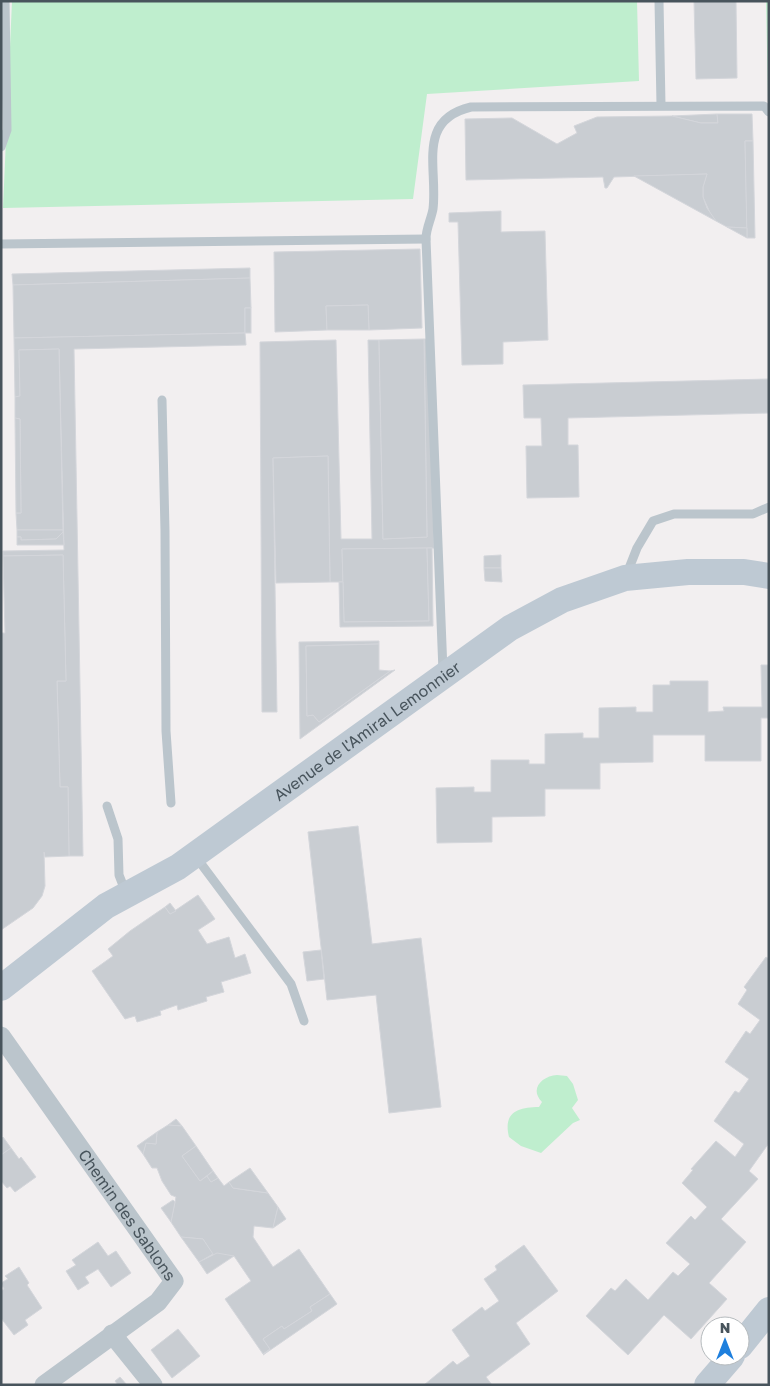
<svg xmlns="http://www.w3.org/2000/svg" width="770" height="1386" viewBox="0 0 770 1386" font-family="'Golos Text',sans-serif">
<style>
.green{fill:#bfeece}
.building{fill:#c9cdd2;stroke:#d4d6db}
.lines{fill:none;stroke-linecap:round;stroke-linejoin:round}
.lane{stroke:#bbc5cc;stroke-width:9}
.street{stroke:#bbc5cc;stroke-width:19}
.secondary{stroke:#bec9d3;stroke-width:26}
.labels{text-anchor:middle;dominant-baseline:central;stroke-width:4;stroke-linejoin:round;paint-order:stroke}
.street-label{font-size:16px;fill:#48545c;stroke:#fff}
</style>
<rect width="100%" height="100%" fill="#f2eff0"/>
<g class="green">
<path d="M12,1h625l2,80 -212,13 -14,105 -410,9z"/>
<path d="M766,1h3v97h-1z"/>
<path d="M557,1075l10,1 6,8 5,16 -6,8 8,12 -7,3 -32,30 -20,-7 -12,-9c-6,-24 8,-30 30,-30l3,-5c-13,-13 0,-26 15,-27z"/>
</g>
<g class="building">
<path d="M694,1h42l1,77 -41,1z"/>
<path d="M717,114l1,9h-17l-29,-7z"/>
<path d="M717,114h35l1,27h-8l2,87 -20,-1 -11,-6 -5,-6 -8,-18v-10l4,-13 -93,3 -7,11h-2l-2,-11 -137,3 -1,-61 47,-1 45,26 20,-11 -3,-7 23,-9 75,-1 29,7h17z"/>
<path d="M745,141h8l2,97h-8z"/>
<path d="M707,174l-4,13v10l4,11 9,13 -82,-45z"/>
<path d="M501,211v21l44,-1 3,109 -45,2v22l-41,1 -4,-143h-9v-9z"/>
<path d="M727,227l20,1v10z"/>
<path d="M420,249l2,79 -53,2 -1,-25 -42,1 1,24 -52,2 -1,-80z"/>
<path d="M250,268v10l-237,7 -1,-11z"/>
<path d="M250,278l1,30h-6v25l-231,5 -1,-53z"/>
<path d="M368,305l1,25h-42l-1,-24z"/>
<rect x="245" y="308" width="6" height="25"/>
<path d="M245,333l1,12 -172,4 9,507h-14l-1,-69h-8l-3,-106h9l-3,-126 -60,1v-5l61,-1 -5,-201 -40,1 1,46 -5,1 -1,-59z"/>
<path d="M424,339h5l5,209 -92,1 1,33h-13l-2,-126 -55,2 4,254h-15l-2,-370 76,-2 5,199h31l-4,-199h11l4,199 44,-2z"/>
<path d="M424,339l3,198 -44,2 -4,-199z"/>
<path d="M59,349l4,181h-46l-1,-17h5l-1,-94 -5,-1v-21l5,-1 -1,-46z"/>
<path d="M769,379v34l-201,5v27h10l1,52 -52,1 -1,-52h16l-1,-28h-17l-1,-33z"/>
<path d="M15,418l5,1 1,94h-5z"/>
<path d="M328,456l2,126 -54,1 -3,-125z"/>
<path d="M17,530h46v2l-7,7 -35,1v-3h-4z"/>
<path d="M63,532l1,13h-47v-8h4v3l35,-1z"/>
<path d="M427,548l2,73 -85,1 -2,-73z"/>
<path d="M427,548h5l1,78 -93,1 -1,-45h4l1,40 85,-1z"/>
<path d="M63,555l3,126h-9l3,106h8l1,69 -24,1 -1,-5 1,34 -3,10 -9,12 -32,22v-297h4l-2,-77z"/>
<path d="M501,555v13h-17v-12z"/>
<path d="M484,568h17l1,14 -17,-1z"/>
<path d="M379,641v3l-73,2 1,70 6,-1 6,7 71,-51 5,-1 -95,69 -1,-97z"/>
<path d="M379,644v26l11,1 -71,51 -6,-7 -6,1 -1,-70z"/>
<path d="M761,665h8v53h-8v43h-56v-26h-52v27l-53,1v26h-55v27l-53,1v25l-55,1 -1,-55 38,-1v5h17v-32h38v4h16v-30l38,-1v5h16v-30l37,-1v5h17v-27h17v-4h38v31l16,-1 -1,-4h39z"/>
<path d="M358,826l14,118 49,-6 20,169 -52,6 -13,-118 -49,5 -19,-168z"/>
<path d="M198,895l17,24 -17,11 9,14 22,-7 6,21 10,-4 6,19 -30,9 3,10 -18,5 1,4 -29,9 -1,-5 -17,6 1,4 -24,7 -2,-6 -10,3 -33,-48 21,-15 -5,-7 22,-18 35,-24 5,7z"/>
<path d="M170,903l6,8 -6,3 -5,-7z"/>
<path d="M321,950l3,29 -17,2 -4,-29z"/>
<path d="M766,957l3,2v184l-20,28 9,8 -37,40 25,23 -37,41 18,16 -36,40 -27,-24 -36,40 -42,-39 25,-28 4,3 11,-12 22,21 25,-28 5,4 12,-12 -24,-21 25,-27 4,4 12,-13 -25,-24 11,-13 -2,-1 25,-28 19,16 9,-13 -30,-23 21,-30 4,2 10,-14 -24,-17 21,-31 4,3 10,-14 -22,-16 9,-14 -3,-3z"/>
<path d="M176,1119l6,7 -14,-1z"/>
<path d="M168,1125l14,1 14,20 -14,10 18,25 7,-5 4,6 7,-4 6,8 5,-4 4,6 35,5 10,14 -5,21 -19,-2 -1,11 20,30 26,-18 31,45 -20,13 2,4 -28,18 -2,-3 -19,13 7,10 -7,5 -38,-55 26,-18 -17,-25 -21,-1 -10,-16 -22,-2 -10,-15 5,-25 -5,-2 -9,-14 -5,-13h-5l-9,-14 3,-11 10,1 1,-12z"/>
<path d="M157,1132l-1,12 -10,-1 -3,11 -6,-8z"/>
<path d="M3,1137l8,11 -10,7v-16z"/>
<path d="M196,1146l17,25 -13,10 -18,-25z"/>
<path d="M11,1148l8,11 2,-2 15,20 -21,15 -5,-6 -3,2 -6,-7v-26z"/>
<path d="M250,1168l18,25 -35,-5 -4,-6z"/>
<path d="M213,1171l5,7 -7,4 -4,-6z"/>
<path d="M173,1200l2,2 -4,20 -10,-14z"/>
<path d="M278,1207l8,12 -13,9 3,-13z"/>
<path d="M181,1237l22,2 10,15 -14,8z"/>
<path d="M98,1242l10,14 8,-5 15,22 -20,14 -13,-18 -13,8 4,6 -11,7 -12,-19 10,-6 -4,-5z"/>
<path d="M524,1245l34,46 -42,32 14,21 -44,33 6,8h-68l29,-24 4,4 13,-9 -18,-26 30,-23 3,4 14,-10 -15,-22 13,-9 -2,-4z"/>
<path d="M217,1253l17,3 -27,18 -8,-12z"/>
<path d="M19,1267l10,16 -2,2 15,23 -17,12 3,5 -14,10 -13,-17v-27l3,-2 -3,-6 7,-4 -3,-3z"/>
<path d="M330,1294l7,10 -74,51 7,-6 -7,-10 19,-13 2,3 28,-18 -2,-4z"/>
<path d="M178,1329l22,27 -28,22 -21,-28z"/>
<path d="M120,1377l7,8h-9l-3,-4z"/>
</g>
<g class="lines">
<g class="lane">
<path d="M659,1l2,104"/>
<path d="M1,147l6,-17 -2,-129"/>
<path d="M1,244l425,-5"/>
<path d="M162,400l3,131 1,200 5,72"/>
<path d="M626,576l11,-28 16,-27 21,-7h79l16,-7"/>
<path d="M443,671l-17,-432c0,-11 5,-19 7,-30 5,-41 -17,-89 38,-102l293,-1 5,6"/>
<path d="M107,806l11,33 1,36 7,18"/>
<path d="M196,857l95,127 13,37"/>
</g>
<g class="street">
<path id="s1" d="M1,1036l173,245 -16,21 -114,83"/>
<path d="M112,1334l41,51"/>
</g>
<g class="secondary">
<path id="s2" d="M1,988l105,-82 72,-39 332,-239 52,-28 63,-22 63,-6h56l25,4"/>
<path d="M740,1346l29,-36"/>
<path d="M707,1385l25,-29"/>
</g>
</g>
<g class="labels">
<g class="street-label">
<text stroke="none"><textPath href="#s2" startOffset="448">Avenue de l'Amiral Lemonnier</textPath></text>
<text stroke="none"><textPath href="#s1" startOffset="219">Chemin des Sablons</textPath></text>
</g>
</g>
<rect width="770" height="1386" fill="none" stroke="#48545c" stroke-width="5"/>
<g transform="translate(725 1341)"><circle r="24" fill="#ffffff" stroke="#b6bbbe"/>
<path d="M0-4L9 19L0 12L-9 19Z" fill="#1e7fdd"/>
<text y="-8" font-size="14" font-weight="bold" text-anchor="middle" fill="#48545c">N</text>
</g>
</svg>
